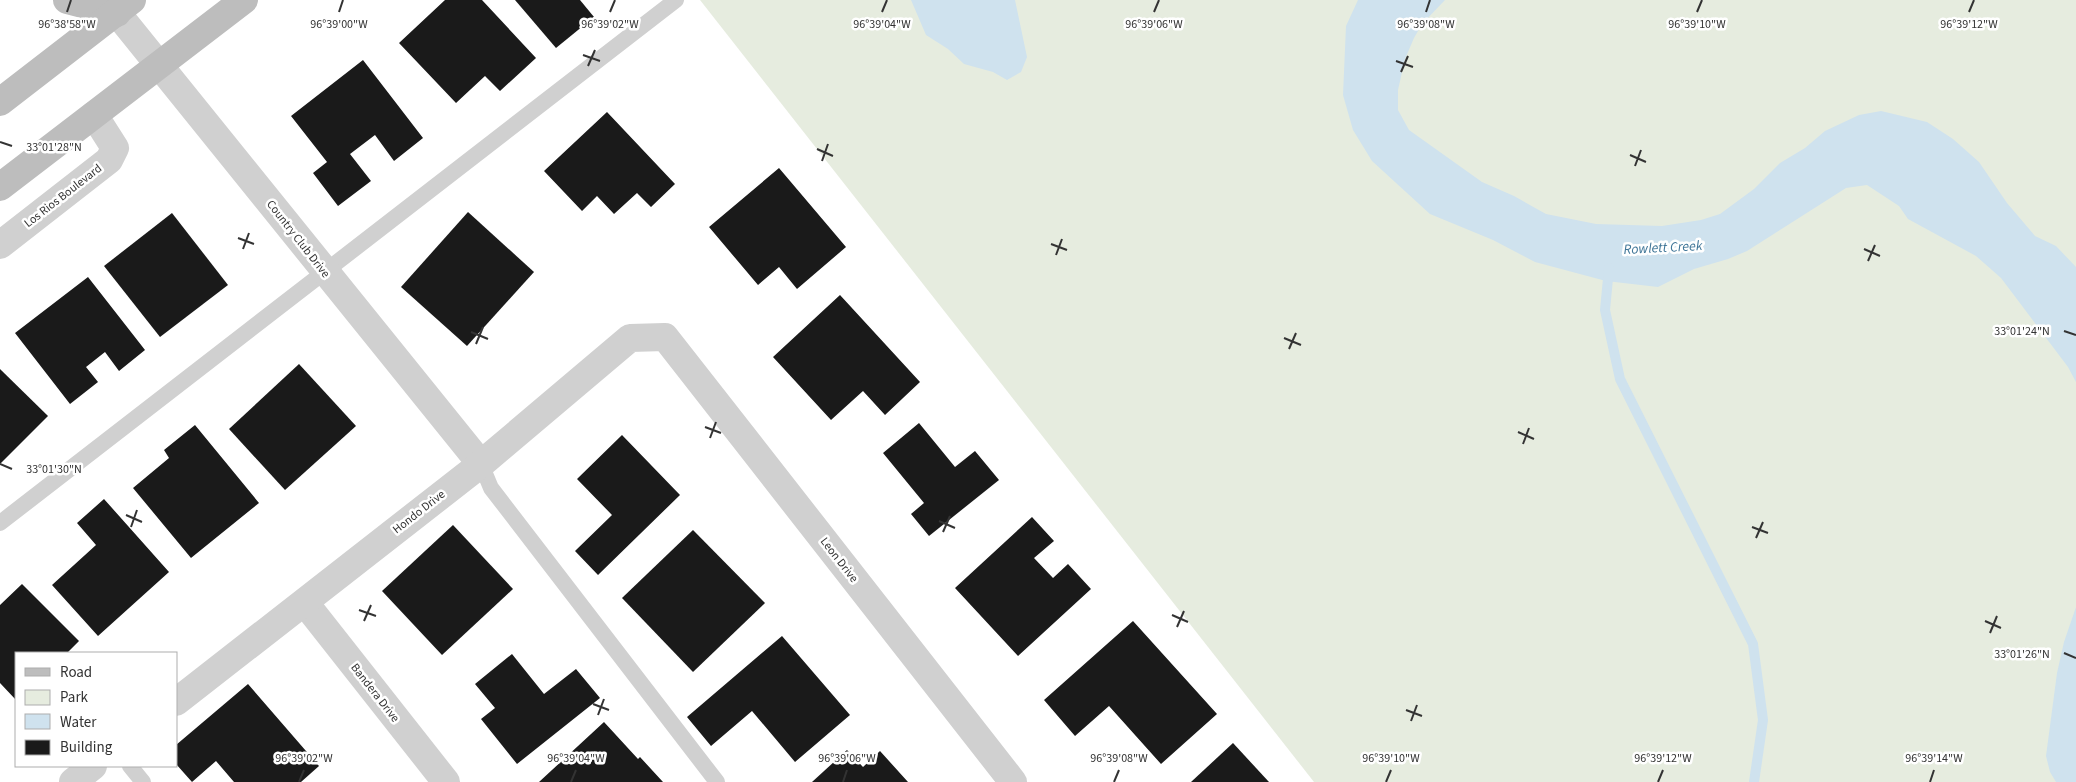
<svg xmlns="http://www.w3.org/2000/svg" width="2076" height="782" viewBox="0 0 2076 782" font-family="'Source Sans 3',sans-serif">
<style>
.green{fill:#e6ecdf}
.water{fill:#cfe2ee}
.lines{fill:none;stroke-linecap:round;stroke-linejoin:round}
.stream{stroke:#cfe2ee;stroke-width:10}
.building{fill:#1a1a1a}
.lane{stroke:#d0d0d0;stroke-width:16}
.street{stroke:#d0d0d0;stroke-width:28}
.secondary{stroke:#bdbdbd;stroke-width:28}
.ticks{fill:none;stroke:#333;stroke-width:2}
.labels{text-anchor:middle;dominant-baseline:central;stroke-width:5;stroke-linejoin:round;paint-order:stroke}
.street-label{font-size:12px;fill:#333;stroke:#fff}
.water-label{font-size:14px;font-style:italic;fill:#3f7597;stroke:#fff}
.ticks-label{font-size:12px;text-anchor:middle;fill:#333;stroke:#fff;stroke-width:5;stroke-linejoin:round;paint-order:stroke}
</style>
<rect width="100%" height="100%" fill="#fff"/>
<path class="green" d="M700,0h1376v782h-762z"/>
<g class="water">
<path d="M911,0h104l12,57 -6,15 -14,8 -14,-8 -29,-8 -16,-15 -22,-14z"/>
<path d="M1358,0h87l-23,24 -8,14 -9,21 -7,31v20l11,20 73,52 32,14 32,18 50,10 66,2 39,-6 19,-6 34,-25 26,-26 25,-15 20,-17 34,-16 22,-4 46,11 26,17 26,23 28,41 28,33 21,10 20,21v115l-8,-15 -67,-89 -25,-22 -68,-37 -9,-13 -32,-21 -21,3 -99,63 -19,8 -34,10 -36,18 -52,-6 -71,-19 -42,-22 -63,-26 -58,-53 -19,-31 -10,-35 3,-69z"/>
<path d="M2076,607v175h-20l-6,-10 -4,-16 11,-83 7,-31z"/>
</g>
<g class="lines">
<path class="stream" d="M1609,268l-4,42 15,69 133,265 10,76 -9,62"/>
</g>
<g class="building">
<path d="M445,0h37l54,58 -36,33 -15,-15 -29,27 -57,-60z"/>
<path d="M515,0h65l14,17 -38,31z"/>
<path d="M363,60l60,78 -29,23 -19,-26 -25,19 21,27 -33,25 -25,-33 14,-11 -36,-46z"/>
<path d="M607,112l68,72 -24,23 -14,-14 -23,21 -17,-18 -15,15 -38,-40z"/>
<path d="M779,168l67,79 -49,42 -18,-22 -21,18 -49,-58z"/>
<path d="M468,212l66,60 -67,74 -66,-59z"/>
<path d="M172,213l56,72 -68,52 -56,-71z"/>
<path d="M88,277l57,73 -26,21 -14,-19 -19,15 12,15 -28,22 -55,-71z"/>
<path d="M840,295l80,87 -35,33 -22,-24 -32,29 -58,-63z"/>
<path d="M299,364l57,62 -71,64 -56,-61z"/>
<path d="M0,369l48,47 -48,48z"/>
<path d="M919,423l36,44 20,-16 24,29 -70,56 -18,-22 13,-11 -41,-50z"/>
<path d="M195,425l64,78 -68,55 -58,-70 36,-30 -5,-8z"/>
<path d="M622,435l58,60 -82,80 -23,-24 37,-36 -35,-36z"/>
<path d="M104,499l65,73 -71,64 -46,-51 44,-40 -19,-22z"/>
<path d="M1032,517l22,24 -20,17 19,20 15,-14 23,25 -73,67 -63,-68z"/>
<path d="M453,525l60,64 -71,66 -60,-64z"/>
<path d="M693,530l72,73 -72,69 -71,-74z"/>
<path d="M22,584l57,57 -12,12h-51v47l-16,-17v-78z"/>
<path d="M1133,621l84,93 -56,50 -52,-58 -34,30 -31,-36z"/>
<path d="M782,636l68,79 -55,47 -43,-51 -41,35 -24,-29z"/>
<path d="M512,654l32,40 32,-25 24,29 -83,66 -36,-45 14,-11 -20,-24z"/>
<path d="M248,684l71,82 -18,16h-67l-18,-21 -24,21 -16,-18v-19z"/>
<path d="M604,722l34,37 2,-2 23,25h-124z"/>
<path d="M1233,743l36,39h-78z"/>
<path d="M847,750l16,17 17,-16 28,31h-96z"/>
</g>
<g class="lines">
<g class="lane">
<path d="M481,464l10,24 226,294"/>
<path d="M0,523l676,-523"/>
<path d="M130,766l13,16"/>
</g>
<g class="street">
<path d="M117,13l364,451"/>
<path d="M0,245l109,-85 6,-12 -21,-33"/>
<path d="M305,603l141,179"/>
<path d="M176,702l305,-238 149,-126 35,-1 348,445"/>
<path d="M73,782l20,-16"/>
</g>
<g class="secondary">
<path d="M67,0l50,13 1,-12"/>
<path d="M0,102l132,-102"/>
<path d="M0,187l244,-187"/>
</g>
</g>
<path class="ticks" d="M67,12l4,-12M339,12l4,-12M610,12l5,-12M882,12l5,-12M1154,12l5,-12M1426,12l4,-12M1697,12l5,-12M1969,12l5,-12M583,55l17,6M1396,61l17,6M588,66l7,-16M1401,72l7,-16M0,142l12,4M817,149l16,7M1630,155l16,7M822,161l6,-17M1635,166l6,-16M238,238l16,6M1051,244l16,6M243,249l6,-16M1864,249l16,7M1056,255l6,-16M1868,261l7,-16M2064,331l12,4M471,332l17,7M1284,338l17,7M476,344l7,-17M1289,349l7,-16M705,427l16,6M1518,432l16,7M710,438l6,-16M1523,444l6,-16M0,464l12,5M126,515l16,7M939,521l16,7M131,527l6,-17M1752,527l16,6M943,532l7,-16M1756,538l7,-16M359,610l17,6M1172,615l16,7M364,621l7,-16M1985,621l16,7M1177,627l7,-16M1990,633l7,-17M2064,653l12,5M593,704l16,6M1406,710l16,6M598,715l6,-16M1411,721l6,-16M299,782l5,-12M571,782l5,-12M843,782l4,-12M1114,782l5,-12M1386,782l5,-12M1658,782l5,-12M1930,782l4,-12"/>
<g class="labels">
<g class="street-label">
<text transform="translate(63 196) rotate(-38)">Los Rios Boulevard</text>
<text transform="translate(298 239) rotate(52)">Country Club Drive</text>
<text transform="translate(419 512) rotate(-38)">Hondo Drive</text>
<text transform="translate(839 560) rotate(52)">Leon Drive</text>
<text transform="translate(375 693) rotate(52)">Bandera Drive</text>
</g>
<g class="water-label">
<text transform="translate(1663 248) rotate(-3)">Rowlett Creek</text>
</g>
</g>
<g class="ticks-label">
<text x="67" y="28">96°38'58"W</text>
<text x="339" y="28">96°39'00"W</text>
<text x="610" y="28">96°39'02"W</text>
<text x="882" y="28">96°39'04"W</text>
<text x="1154" y="28">96°39'06"W</text>
<text x="1426" y="28">96°39'08"W</text>
<text x="1697" y="28">96°39'10"W</text>
<text x="1969" y="28">96°39'12"W</text>
<text x="54" y="151">33°01'28"N</text>
<text x="2022" y="335">33°01'24"N</text>
<text x="54" y="473">33°01'30"N</text>
<text x="2022" y="658">33°01'26"N</text>
<text x="304" y="762">96°39'02"W</text>
<text x="576" y="762">96°39'04"W</text>
<text x="847" y="762">96°39'06"W</text>
<text x="1119" y="762">96°39'08"W</text>
<text x="1391" y="762">96°39'10"W</text>
<text x="1663" y="762">96°39'12"W</text>
<text x="1934" y="762">96°39'14"W</text>
</g>
<rect x="15" y="652" width="162" height="115" fill="#ffffff" stroke="#adadad"/>
<rect x="25" y="668" width="25" height="8" fill="#bdbdbd" stroke="#adadad"/>
<text x="60" y="677" font-size="15" fill="#333333">Road</text>
<rect x="25" y="690" width="25" height="15" fill="#e6ecdf" stroke="#adadad"/>
<text x="60" y="702" font-size="15" fill="#333333">Park</text>
<rect x="25" y="714" width="25" height="15" fill="#cfe2ee" stroke="#adadad"/>
<text x="60" y="727" font-size="15" fill="#333333">Water</text>
<rect x="25" y="740" width="25" height="15" fill="#1a1a1a" stroke="#adadad"/>
<text x="60" y="752" font-size="15" fill="#333333">Building</text>
</svg>
